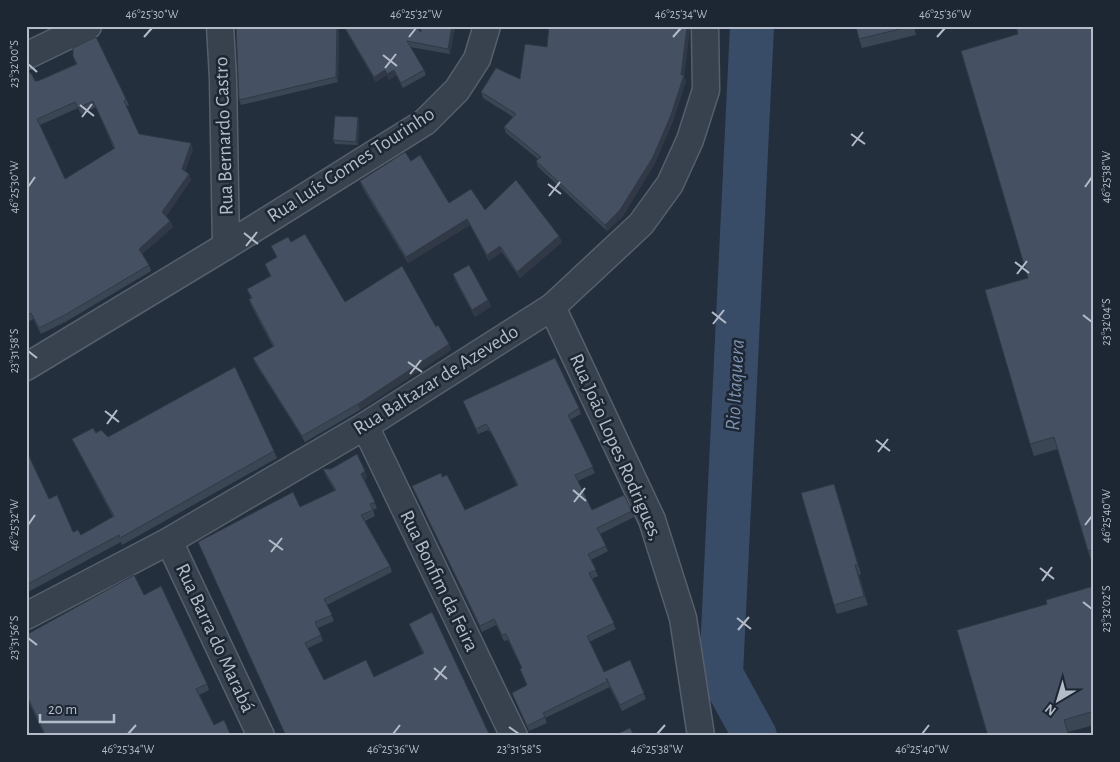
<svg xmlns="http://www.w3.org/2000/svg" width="1120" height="762" viewBox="0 0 1120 762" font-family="'Alegreya Sans',sans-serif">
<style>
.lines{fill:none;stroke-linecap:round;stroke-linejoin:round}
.river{stroke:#394c67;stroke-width:44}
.minor-casing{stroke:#565f6c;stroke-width:29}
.minor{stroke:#38414e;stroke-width:26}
.wall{fill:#3b4654;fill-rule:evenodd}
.shaded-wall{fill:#303945}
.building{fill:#455162;stroke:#303945;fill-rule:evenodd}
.ticks{fill:none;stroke:#b4bcc9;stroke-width:2}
.labels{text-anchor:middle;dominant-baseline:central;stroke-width:5;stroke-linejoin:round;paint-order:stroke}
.street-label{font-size:20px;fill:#b4bcc9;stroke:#1d2633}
.water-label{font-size:21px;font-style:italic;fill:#7c92b1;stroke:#1d2633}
.neatline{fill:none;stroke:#b4bcc9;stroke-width:2}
.ticks-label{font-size:12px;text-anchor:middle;fill:#b4bcc9}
</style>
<rect width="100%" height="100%" fill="#242f3e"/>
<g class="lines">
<path class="river" d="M752,26l-31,648 34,62"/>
<defs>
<g id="minor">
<path d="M220,26l3,52 3,168"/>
<path d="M26,56l62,-30"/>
<path d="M552,307l100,213 31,98 18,118"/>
<path d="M26,367l200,-121 199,-124 32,-32 20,-31 10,-33"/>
<path d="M365,426l149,310"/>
<path d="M169,541l92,195"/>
<path d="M26,616l143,-75 196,-115 187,-119 89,-83 29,-40 20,-44 16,-50 -1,-64"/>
</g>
</defs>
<use href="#minor" class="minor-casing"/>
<use href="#minor" class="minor"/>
</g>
<g class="wall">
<path d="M339,26l-1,56 -97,23 -2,-5z"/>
<path d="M343,26h71l7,6 34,-5 -5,27 -40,-7 14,23 2,5 -23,13 -7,-13 -7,5 -2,-5 -11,7z"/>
<path d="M549,26h141l-6,51 2,4 -13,40 -18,42 -32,53 -16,15 -69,-64 -2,-6 2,-2 -32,-26 -2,-6 9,-10 -30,-19 -2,-6 39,-13 27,-32z"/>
<path d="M856,26h58l2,9 -54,13 -3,-9z"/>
<path d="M1094,26v536l-2,1 -4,-12 -30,-102 -24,7 -4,-12 -2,-166 -10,-244z"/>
<path d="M73,56l53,43 3,6 -3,1 13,28 54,15 -8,22 4,3 2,6 -25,36 4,5 3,6 -31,27 7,11 2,6 -84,50 -26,13 -8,-15 -7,4v-251l9,9h3l38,-17zM96,107l18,42 -49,30 -25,-54 38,-17 3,6z"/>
<path d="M359,120l-1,25 -23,-1 -2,-4z"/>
<path d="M411,161l38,42 36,7 74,26 3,6 -42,36 -18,-26 -13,9 -19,-36 -62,38 -46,-76 -2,-6z"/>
<path d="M291,242l54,60 91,25 13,17 2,6 -91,60 -55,32 -50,-79 -2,-5 20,-11 -22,-42 -2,-6 2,-1 -4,-9 23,-13 -5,-12 12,-6 -6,-12z"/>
<path d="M453,274l35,26 3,6 -16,11 -20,-37z"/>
<path d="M463,401l116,7 2,6 -11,6 25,53 -17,8 14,29 40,1 2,6 -34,17 8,17 -17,9 7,16 -6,3 24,50 -27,13 15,30 26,-12 16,39 -24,12 -13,-25 1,1 -65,31 2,5 -18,8 -17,-38 15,-8 -7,-16h2l-14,-29 -4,1 -8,-16 -14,7 -70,-146 30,-9 23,33 52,-24 -24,-50 -5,-6 -10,4z"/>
<path d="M96,433l12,4 166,14 3,7 -155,87 -1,-3 -95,51v-143l23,49 24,33 8,3 32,-18 -38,-72 -3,-6z"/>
<path d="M323,469l42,2 2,6 -3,3 13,28 -4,2 2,6 -10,5 25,45 2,6 -65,33 7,16 -16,7 5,13 -15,7 16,32 50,-3 49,-23 -14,-30 81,112h-204l-88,-194 102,-35 35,-16 -9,-15z"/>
<path d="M834,484l27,90 -2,1 9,30 -31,9 -3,-9z"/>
<path d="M1094,586v139l-26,7 -80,4 59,-132z"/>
<path d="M144,595l63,89 2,6 -10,5 15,30 17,11h-186l-19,-40v-61z"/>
</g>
<g class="shaded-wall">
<path d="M337,26h2l-1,56 -2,-5z"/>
<path d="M452,26l3,1 -5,27 -2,-5z"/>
<path d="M687,26h3l-6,51 2,4 -13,40 -18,42 -32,53 -16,15 -2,-6 76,-150z"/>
<path d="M385,70l2,5 -11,7 -2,-5z"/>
<path d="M394,70l2,5 -7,5 -2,-6z"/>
<path d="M358,117l1,3 -1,25 -2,-3z"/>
<path d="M191,143l2,6 -9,26 -2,-6z"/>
<path d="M189,174l2,6 -27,38 -2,-6z"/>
<path d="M467,219l3,6 -62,38 -2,-6z"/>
<path d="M170,221l3,6 -32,28 -2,-6z"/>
<path d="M559,236l3,6 -42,36 -3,-6z"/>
<path d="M500,246l2,6 -13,9 -2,-6z"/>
<path d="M488,300l3,6 -16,11 -3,-7z"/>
<path d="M449,344l2,6 -91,60 -2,-6z"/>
<path d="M365,471l2,6 -4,3 -2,-6z"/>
<path d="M834,484l3,9 24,81 -3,-9z"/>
<path d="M855,565l4,10 9,30 -4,-9z"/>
</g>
<g class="building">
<path d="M236,26h101l-1,51 -97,23z"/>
<path d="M344,26h70l7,6v-6h31l-4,23 -41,-8 17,29 -23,13 -7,-13 -7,4 -2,-4 -11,7z"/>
<path d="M549,26h138l-6,49h3l-13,40 -18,42 -33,53 -15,15 -69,-64 5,-4 -37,-30 12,-13 -35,-22 15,-24 24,11 5,-35 22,3z"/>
<path d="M856,26h56l-53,13z"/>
<path d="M1016,26h78v523l-6,2 -34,-114 -24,7 -45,-154 43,-12 -67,-227 57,-17z"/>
<path d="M96,37l30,62 -2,2 15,33 52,9 -9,26 7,5 -27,38 8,9 -31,28 10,16 -84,50 -26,13 -8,-15 -5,3v-244l5,1 4,8h3l39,-17 -4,-8v-8zM93,101l22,47 -50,31 -28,-60 38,-17 3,6z"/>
<path d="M335,116l23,1 -2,25 -23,-2z"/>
<path d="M405,152l6,9 9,-6 29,48 22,-14 14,21 31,-30 43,56 -42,36 -17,-26 -13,9 -20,-36 -61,38 -46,-76z"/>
<path d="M305,234l40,68 57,-36 34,61 2,-2 11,19 -91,60 -56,32 -49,-78 21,-12 -25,-47 3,-1 -5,-9 24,-13 -6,-12 12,-7 -6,-11 17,-9 3,5z"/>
<path d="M469,265l19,35 -16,10 -19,-36z"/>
<path d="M555,358l24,50 -11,7 25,52 -18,8 17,35 32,-15 8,16 -35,17 9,18 -18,8 8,16 -7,3 25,50 -27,13 17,36 26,-12 14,33 -24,12 -14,-27 2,3 -65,32 2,4 -18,9 -15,-33 15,-8 -7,-16 2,-1 -16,-34 -4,1 -8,-16 -14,7 -68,-140 29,-13 1,4 5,-2 18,35 53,-25 -28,-55 -4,-6 -10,5 -13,-28z"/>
<path d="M235,367l39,84 -154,87 -1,-3 -93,50v-135l23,49 8,-4 16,37 5,-2 3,5 33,-19 -42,-77 21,-11 3,5 5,-3 7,7z"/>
<path d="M357,454l8,17 -4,3 14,28 -5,2 3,6 -12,5 29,51 -66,33 8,16 -17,7 6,13 -16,8 19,37 42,-20 8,17 50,-24 -15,-29 23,-12 58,124h-204l-88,-194 95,-50 7,15 36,-17 -13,-21h8z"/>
<path d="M834,484l24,81h-3l9,31 -30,9 -33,-112z"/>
<path d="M134,575l10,20 17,-9 46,98 -11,5 18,36 10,-5 7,16h-185l-20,-42v-59z"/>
<path d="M1094,586v125l-30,9 5,16h-81l-31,-106 90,-26 -1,-4z"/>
<path d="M630,728l4,8h-21z"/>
</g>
<path class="ticks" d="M144,37l8,-9M409,37l7,-9M673,37l8,-9M937,37l8,-9M383,55l14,11M28,64l9,8M385,68l11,-14M80,105l14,11M82,117l10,-13M851,134l14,10M852,146l11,-14M548,184l13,10M28,187l7,-10M1085,187l7,-10M549,196l11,-14M244,233l14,11M246,246l11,-14M1015,262l14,11M1017,274l10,-13M712,312l14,11M1083,315l9,7M713,324l11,-14M28,351l9,7M408,362l14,10M410,374l11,-14M105,411l14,11M107,424l10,-14M876,440l14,11M878,452l10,-13M573,490l13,11M574,502l11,-14M28,525l7,-10M1085,525l7,-9M269,540l14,10M271,552l11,-14M1040,568l14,11M1042,581l10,-14M1083,602l9,7M737,618l14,11M738,630l11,-13M28,638l9,7M434,668l13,11M435,680l11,-14M509,727l10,7M128,734l8,-9M393,734l7,-9M657,734l8,-9M922,734l7,-9"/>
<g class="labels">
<g class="street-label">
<text transform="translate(224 136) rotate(-92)">Rua Bernardo Castro</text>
<text transform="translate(351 165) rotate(-33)">Rua Luís Gomes Tourinho</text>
<text transform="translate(436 380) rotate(-32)">Rua Baltazar de Azevedo</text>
<text transform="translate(616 447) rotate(66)">Rua João Lopes Rodrigues,</text>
<text transform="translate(439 581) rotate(64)">Rua Bonfim da Feira</text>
<text transform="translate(215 638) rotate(65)">Rua Barra do Marabá</text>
</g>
<g class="water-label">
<text transform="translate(735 385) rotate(-87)">Rio Itaquera</text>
</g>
</g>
<rect width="1120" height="762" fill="none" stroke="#1d2633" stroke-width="55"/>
<g transform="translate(1058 700) rotate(218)" stroke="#1d2633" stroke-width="4" paint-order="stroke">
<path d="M0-4L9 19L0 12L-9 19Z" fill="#b4bcc9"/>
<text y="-8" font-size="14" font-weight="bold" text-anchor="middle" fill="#b4bcc9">N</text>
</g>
<path d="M40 714v8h74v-8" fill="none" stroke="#b4bcc9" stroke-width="2.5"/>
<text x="48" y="714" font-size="15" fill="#b4bcc9" stroke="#1d2633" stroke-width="4" paint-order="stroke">20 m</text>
<rect x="28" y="28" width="1064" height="706" class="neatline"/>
<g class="ticks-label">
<text x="152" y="18">46°25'30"W</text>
<text x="416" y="18">46°25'32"W</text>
<text x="681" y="18">46°25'34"W</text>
<text x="945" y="18">46°25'36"W</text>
<text transform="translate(14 64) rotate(-90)" y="4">23°32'00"S</text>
<text transform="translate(1106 177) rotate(-90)" y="4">46°25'38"W</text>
<text transform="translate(14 187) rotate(-90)" y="4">46°25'30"W</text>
<text transform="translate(1106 322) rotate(-90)" y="4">23°32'04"S</text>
<text transform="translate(14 351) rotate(-90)" y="4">23°31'58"S</text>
<text transform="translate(1106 516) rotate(-90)" y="4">46°25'40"W</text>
<text transform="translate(14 525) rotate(-90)" y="4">46°25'32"W</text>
<text transform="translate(1106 609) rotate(-90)" y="4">23°32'02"S</text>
<text transform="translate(14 638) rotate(-90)" y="4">23°31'56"S</text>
<text x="128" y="753">46°25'34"W</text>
<text x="393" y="753">46°25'36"W</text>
<text x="519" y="753">23°31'58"S</text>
<text x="657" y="753">46°25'38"W</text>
<text x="922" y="753">46°25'40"W</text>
</g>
</svg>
